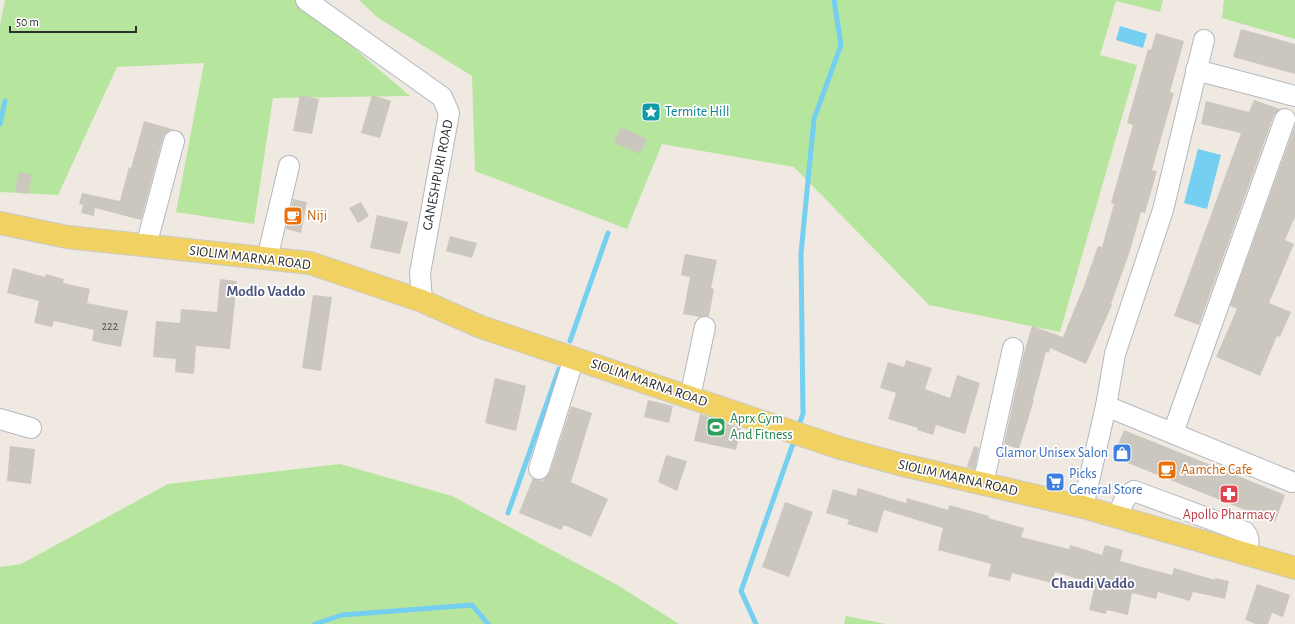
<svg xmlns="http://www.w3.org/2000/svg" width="1295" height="624" viewBox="0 0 1295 624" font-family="'Alegreya Sans',sans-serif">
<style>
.green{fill:#b6e59e}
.water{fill:#75cff0}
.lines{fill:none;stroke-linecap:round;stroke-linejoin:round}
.stream{stroke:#75cff0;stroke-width:5}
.building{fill:#cbc7bf}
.minor-casing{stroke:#b4b7c1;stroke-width:22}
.major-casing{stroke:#c9c9c9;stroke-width:24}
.minor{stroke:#fff;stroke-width:20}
.major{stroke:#f2d163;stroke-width:22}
.labels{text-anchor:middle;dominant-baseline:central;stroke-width:3.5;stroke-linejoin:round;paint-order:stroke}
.number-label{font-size:12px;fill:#555452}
.culture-label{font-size:14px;fill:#0d838f;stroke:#fff;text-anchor:start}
.street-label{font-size:14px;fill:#2e2e2e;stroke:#fff}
.food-label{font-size:14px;fill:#c56008;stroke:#fff;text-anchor:start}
.leisure-label{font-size:14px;fill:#27864d;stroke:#fff;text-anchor:start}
.shop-label{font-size:14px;fill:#366cbe;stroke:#fff;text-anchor:end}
.health-label{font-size:14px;fill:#be3a42;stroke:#fff}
.neighbourhood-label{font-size:15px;font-weight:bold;fill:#4d5680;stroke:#fff}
</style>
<rect width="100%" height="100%" fill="#efe9e1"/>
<g class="green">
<path d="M5,0h293l112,96 -137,2 -19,126 -78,-12 28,-149 -87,4 -59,128 -58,-3v-167z"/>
<path d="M359,0h804l-3,12 -44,-11 -16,54 37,10 -77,267 -131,-27 -135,-138 -132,-23 -35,85 -152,-58 -3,-95 -95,-59z"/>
<path d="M1224,0h71v39l-73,-21z"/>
<path d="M340,464l112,32 167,90 60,38h-679v-57l21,-3 147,-80z"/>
<path d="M846,616l40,8h-42z"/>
</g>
<g class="water">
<path d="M1120,26l27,8 -4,14 -27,-8z"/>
<path d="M1198,149l23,6 -14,54 -23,-6z"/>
</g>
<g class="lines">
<g class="stream">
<path d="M0,124l5,-23"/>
<path d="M570,341l38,-108"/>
<path d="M798,428l5,-14 -2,-161 13,-134 27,-74 -7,-45"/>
<path d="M508,513l51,-144"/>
<path d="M315,624l27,-9 130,-10 16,19"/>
<path d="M756,624l-15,-33 54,-153"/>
</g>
</g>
<g class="building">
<path d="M1241,29l54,15v30l-62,-17z"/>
<path d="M1156,33l28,8 -14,51 4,1 -22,77 5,1 -12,42 -4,-1 -11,39 -19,53 1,1 -26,59 -36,-16 -1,5 -3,-1 -13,48h1l-15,49 -15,-5 19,-88 9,-30 31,11 21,-51 14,-40 4,1 12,-43 -3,-1 22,-78 -6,-2 21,-74 3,1z"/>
<path d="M300,95l19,4 -7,35 -19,-3z"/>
<path d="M372,95l19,6 -11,37 -19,-5z"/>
<path d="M1254,100l26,9 -6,6 -75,210 -25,-9 67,-183 -40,-9 5,-23 43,11z"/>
<path d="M144,121l31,9h-4l-5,3 -3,5 -22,82 -46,-12 -1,8 -13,-3 2,-8 -4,-1 3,-11 38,8 9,-34 2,1z"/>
<path d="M1295,125v92l-10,23 9,4 -25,59 22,9 -11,25 -3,-1 -17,40 -44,-19 21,-48 -7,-3z"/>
<path d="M621,127l26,12 -7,15 -26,-11z"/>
<path d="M19,172l13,3 -4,19 -13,-3z"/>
<path d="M293,199l14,3 -6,31 -15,-4z"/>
<path d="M361,202l8,14 -11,7 -9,-15z"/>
<path d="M377,215l31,7 -8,32 -30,-6z"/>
<path d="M450,236l27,7 -5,15 -26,-7z"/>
<path d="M685,254l32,6 -6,28 3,1 -5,27 -9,1 -17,-3 7,-37 -9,-2z"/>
<path d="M13,268l32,9 1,-3 18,5 -1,4 27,6 -3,14 41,8 -7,36 -29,-6 2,-11 -40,-9 -2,6 -18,-4 5,-22 -32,-8z"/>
<path d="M220,279l17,2 -7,68 -34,-3 -2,28 -19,-2 1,-13 -23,-2 3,-36 24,2 1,-14 36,3z"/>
<path d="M313,295l19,2 -11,74 -19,-3z"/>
<path d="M906,360l26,8 -7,21 25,9 7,-23 23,8 -15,51 -29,-9 -3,10 -16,-5 1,-2 -30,-9 8,-26 -16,-5 8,-26 16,5z"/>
<path d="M495,378l31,8 -10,45 -31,-8z"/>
<path d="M648,400l25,6 -4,17 -25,-6z"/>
<path d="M571,406l21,7 -21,69 37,17 -17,38 -27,-12 -3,5 -42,-17 14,-35 9,3 8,-9z"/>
<path d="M700,414l41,14 -5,22 -42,-9z"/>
<path d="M1124,430l161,65 -10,27 -162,-65z"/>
<path d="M10,446l25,3 -4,35 -24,-3z"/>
<path d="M974,446l5,2 -4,21 -8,-2z"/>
<path d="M666,455l21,6 -10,30 -19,-9z"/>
<path d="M858,488l48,15 1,-5 41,12 1,-5 40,11 -1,2 36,10 -3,9 48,12 1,-4 32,10 3,-10 18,5 -3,11 52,14 2,-7 41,12v-2l14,3 -4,18 -32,-7 -3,9 -32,-9 -2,7 -24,-6 -4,22 -21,-5 -1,4 -17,-4 6,-25 -1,-1 -39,-12 -3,11 -40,-10 -2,8 -22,-5 3,-12 -53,-14 5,-22 -59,-18 -7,23 -30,-9 2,-4 -23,-7 7,-24 23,7z"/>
<path d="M785,502l28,10 -24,65 -27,-10z"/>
<path d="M1257,584l33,11 -7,22 -11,-4 -4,11h-12l-11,-4z"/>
</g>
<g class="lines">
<defs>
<g id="minor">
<path d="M306,0l136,97 7,16 -29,160 2,28"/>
<path d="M1196,70l99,26"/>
<path d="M146,246l28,-105"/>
<path d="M267,259l22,-93"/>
<path d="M690,397l15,-70"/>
<path d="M1106,406l186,76"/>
<path d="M0,419l31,9"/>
<path d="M1173,433l112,-314"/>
<path d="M539,469l35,-111"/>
<path d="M983,484l30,-136"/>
<path d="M1083,507l23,-101 9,-52 48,-144 41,-170"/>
<path d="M1118,517c4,-11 5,-20 16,-26l111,41c6,8 3,14 1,22"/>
</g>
<path id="major" d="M0,223l67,14 243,26 112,38 59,26 359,121 63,17 180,42 212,61"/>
</defs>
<use href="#minor" class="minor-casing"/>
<use href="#major" class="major-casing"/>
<use href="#minor" class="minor"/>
<use href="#major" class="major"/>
</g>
<defs>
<symbol id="sight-square" viewBox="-11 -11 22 22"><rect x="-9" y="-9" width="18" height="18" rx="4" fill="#0f9aa8" stroke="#fff"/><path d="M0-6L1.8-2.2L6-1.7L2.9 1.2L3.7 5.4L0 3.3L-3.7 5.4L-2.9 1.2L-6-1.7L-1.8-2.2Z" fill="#fff"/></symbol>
<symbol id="cafe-square" viewBox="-11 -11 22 22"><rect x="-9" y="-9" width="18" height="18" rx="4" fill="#e8710a" stroke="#fff"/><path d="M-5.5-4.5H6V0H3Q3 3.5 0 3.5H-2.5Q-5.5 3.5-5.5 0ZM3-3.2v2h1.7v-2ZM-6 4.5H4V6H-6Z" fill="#fff"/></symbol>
<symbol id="stadium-square" viewBox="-11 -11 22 22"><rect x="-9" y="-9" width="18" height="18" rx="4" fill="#2e9e5b" stroke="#fff"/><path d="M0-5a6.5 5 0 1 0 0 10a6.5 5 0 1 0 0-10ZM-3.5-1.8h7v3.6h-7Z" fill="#fff"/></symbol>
<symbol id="shop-square" viewBox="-11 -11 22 22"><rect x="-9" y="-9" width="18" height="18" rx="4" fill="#3f7fe0" stroke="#fff"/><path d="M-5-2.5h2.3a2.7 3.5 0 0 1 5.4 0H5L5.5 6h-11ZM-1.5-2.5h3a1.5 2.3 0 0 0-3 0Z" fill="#fff"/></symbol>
<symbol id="supermarket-square" viewBox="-11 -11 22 22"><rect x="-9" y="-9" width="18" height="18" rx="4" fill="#3f7fe0" stroke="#fff"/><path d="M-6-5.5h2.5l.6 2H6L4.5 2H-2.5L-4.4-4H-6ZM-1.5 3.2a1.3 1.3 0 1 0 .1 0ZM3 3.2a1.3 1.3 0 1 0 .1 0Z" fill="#fff"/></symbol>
<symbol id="pharmacy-square" viewBox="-11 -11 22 22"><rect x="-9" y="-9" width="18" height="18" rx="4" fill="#e0444e" stroke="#fff"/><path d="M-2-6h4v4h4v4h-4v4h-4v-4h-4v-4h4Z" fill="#fff"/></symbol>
</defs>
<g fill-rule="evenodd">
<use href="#sight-square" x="640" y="101" width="22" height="22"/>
<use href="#cafe-square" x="282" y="205" width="22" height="22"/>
<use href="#stadium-square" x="705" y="416" width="22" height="22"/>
<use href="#shop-square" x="1111" y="442" width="22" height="22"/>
<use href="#cafe-square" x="1156" y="459" width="22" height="22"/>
<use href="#supermarket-square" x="1044" y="471" width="22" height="22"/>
<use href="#pharmacy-square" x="1218" y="483" width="22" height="22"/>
</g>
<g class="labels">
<g class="number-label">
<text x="110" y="326">222</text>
</g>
<g class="culture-label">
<text x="665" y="112">Termite Hill</text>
</g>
<g class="street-label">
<text transform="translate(438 175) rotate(-79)">GANESHPURI ROAD</text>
<text transform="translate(250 258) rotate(7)">SIOLIM MARNA ROAD</text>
<text transform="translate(649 383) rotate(19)">SIOLIM MARNA ROAD</text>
<text transform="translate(958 478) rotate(13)">SIOLIM MARNA ROAD</text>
</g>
<g class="food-label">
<text x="307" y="216">Niji</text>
<text x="1181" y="470">Aamche Cafe</text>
</g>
<g class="leisure-label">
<text x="730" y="419">Aprx Gym<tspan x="730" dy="16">And Fitness</tspan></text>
</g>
<g class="shop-label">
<text x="1108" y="453">Glamor Unisex Salon</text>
<text x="1069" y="474" text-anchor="start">Picks<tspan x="1069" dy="16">General Store</tspan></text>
</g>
<g class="health-label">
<text x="1229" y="515">Apollo Pharmacy</text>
</g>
<g class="neighbourhood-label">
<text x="266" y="291">Modlo Vaddo</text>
<text x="1093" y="583">Chaudi Vaddo</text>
</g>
</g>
<path d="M10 26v6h126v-6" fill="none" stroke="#2e2e2e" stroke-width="2"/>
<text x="16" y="26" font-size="12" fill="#2e2e2e" stroke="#ffffff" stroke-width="3" paint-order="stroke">50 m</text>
</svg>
